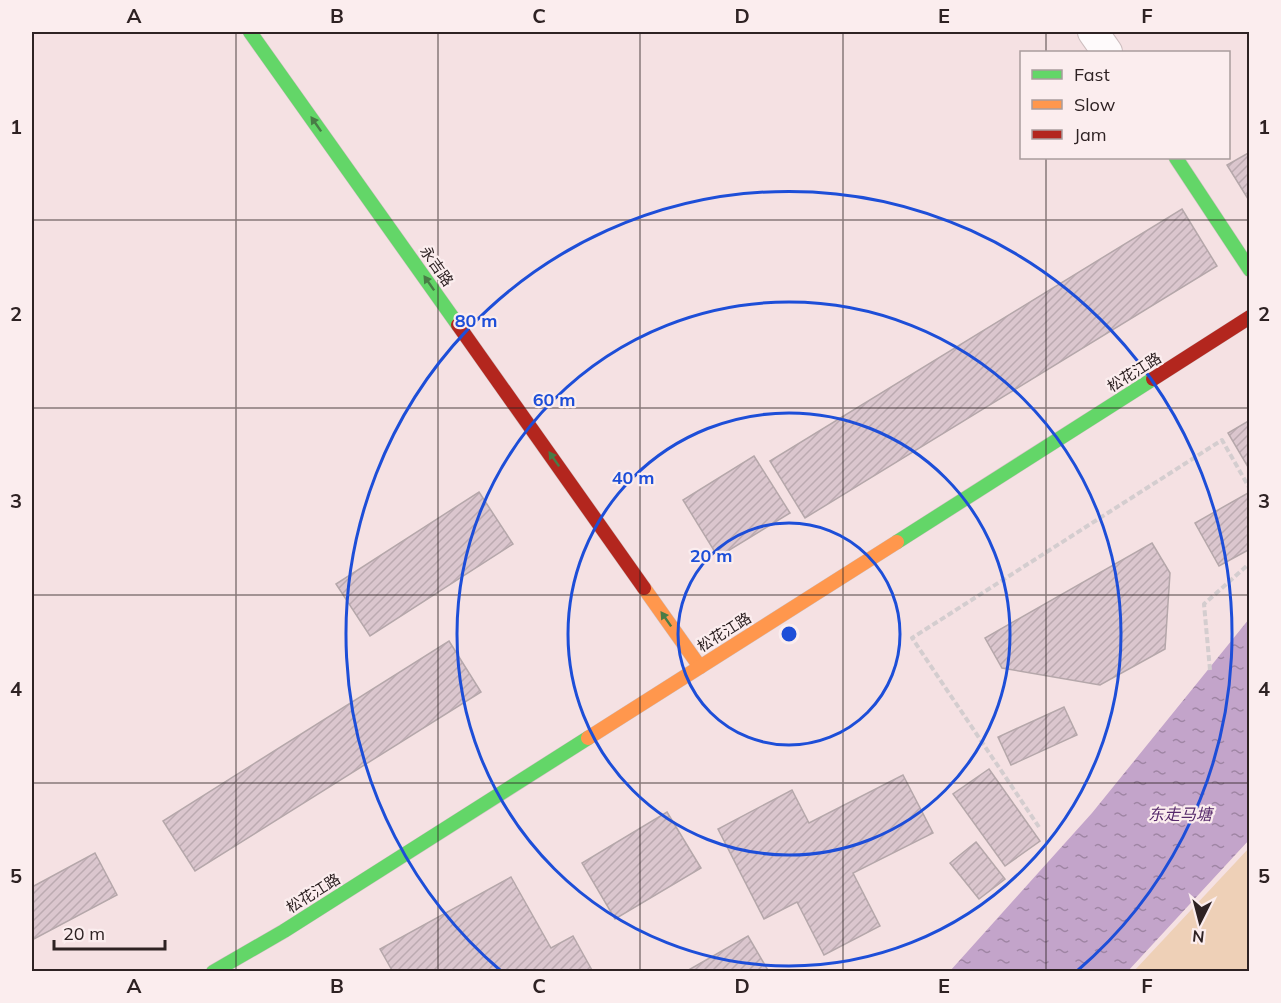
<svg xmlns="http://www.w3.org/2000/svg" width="1281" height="1003" viewBox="0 0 1281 1003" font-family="Mulish,'Noto Sans SC',sans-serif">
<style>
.park{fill:#eed0b7}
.water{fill:url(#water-ripples)}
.building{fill:url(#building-hatch);stroke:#b5a7aa;stroke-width:1.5}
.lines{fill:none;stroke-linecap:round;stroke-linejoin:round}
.street-casing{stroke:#cebfc0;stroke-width:32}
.fast-casing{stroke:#cebfc0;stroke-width:15}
.slow-casing{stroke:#cebfc0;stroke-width:15}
.jam-casing{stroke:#cebfc0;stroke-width:15}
.path{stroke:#d4cdcf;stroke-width:4;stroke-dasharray:6 3;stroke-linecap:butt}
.street{stroke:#fefafb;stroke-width:30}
.fast{stroke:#63d668;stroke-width:14}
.slow{stroke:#ff974d;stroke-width:14}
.jam{stroke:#b3261e;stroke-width:14}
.oneway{fill:#487c46}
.grid{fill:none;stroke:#2e2223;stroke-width:1.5;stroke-opacity:0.55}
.ring{fill:none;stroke:#1d4ed8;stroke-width:3}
.labels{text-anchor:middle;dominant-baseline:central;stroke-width:4.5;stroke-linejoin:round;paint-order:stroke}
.street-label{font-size:15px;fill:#2e2223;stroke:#fbedee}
.water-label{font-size:16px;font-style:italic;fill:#56296b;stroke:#fbedee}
.centre{fill:#1d4ed8;stroke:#fbedee;stroke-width:3}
.ring-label{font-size:18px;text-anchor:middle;font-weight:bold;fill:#1d4ed8;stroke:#fbedee;stroke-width:4.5;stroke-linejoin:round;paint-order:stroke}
.neatline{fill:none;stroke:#2e2223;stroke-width:2}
.grid-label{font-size:20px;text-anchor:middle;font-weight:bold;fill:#2e2223}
</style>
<defs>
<pattern id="water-ripples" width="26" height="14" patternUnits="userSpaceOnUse" patternTransform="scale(1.5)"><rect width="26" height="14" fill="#c3a4ca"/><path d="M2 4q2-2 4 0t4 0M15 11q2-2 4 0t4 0" fill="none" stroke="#9f85a4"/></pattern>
<pattern id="building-hatch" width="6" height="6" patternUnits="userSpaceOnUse" patternTransform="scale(1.5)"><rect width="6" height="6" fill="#dbc6ce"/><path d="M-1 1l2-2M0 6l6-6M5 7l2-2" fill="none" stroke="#bcaab1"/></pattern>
</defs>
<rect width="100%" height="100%" fill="#f5e1e3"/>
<path class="park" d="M1249,848v123h-115z"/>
<path class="water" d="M1249,619v221l-121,131h-178l142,-158z"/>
<g class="building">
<path d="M1250,152v50l-23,-37z"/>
<path d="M1182,209l35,57 -412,252 -35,-57z"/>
<path d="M1250,420v46l-2,1 -20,-34z"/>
<path d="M754,456l36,57 -72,44 -35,-57z"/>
<path d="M479,492l34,52 -143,92 -34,-52z"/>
<path d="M1248,493l2,3v53l-31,17 -24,-43z"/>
<path d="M1152,543l18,30 -5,76 -65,36 -98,-17 -17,-30z"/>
<path d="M449,641l32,51 -286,179 -32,-50z"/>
<path d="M1064,707l13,28 -66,30 -13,-28z"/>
<path d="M989,769l51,72 -35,25 -52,-72z"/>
<path d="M903,775l30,58 -80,40 27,53 -56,29 -27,-53 -33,17 -46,-90 74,-39 17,33z"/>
<path d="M667,812l34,56 -86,51 -33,-56z"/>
<path d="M976,842l29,37 -26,20 -29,-36z"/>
<path d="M95,853l22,42 -85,45v-53z"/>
<path d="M511,877l40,71 22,-12 20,36h-200l-13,-23z"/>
<path d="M748,936l21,36h-84z"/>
</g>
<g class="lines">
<defs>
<path id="street" d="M1093,32l14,20"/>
<g id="fast">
<path d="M250,32l208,293"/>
<path d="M1176,158l74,112"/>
<path d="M897,542l256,-163"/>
<path d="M213,972l71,-41 304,-193"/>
</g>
<g id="slow">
<path d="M644,588l56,79"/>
<path d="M588,738l309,-196"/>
</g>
<g id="jam">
<path d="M458,325l186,263"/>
<path d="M1153,379l97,-62"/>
</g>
</defs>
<use href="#street" class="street-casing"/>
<use href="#fast" class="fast-casing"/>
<use href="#slow" class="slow-casing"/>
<use href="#jam" class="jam-casing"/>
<g class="path">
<path d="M1210,670l-6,-66 46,-41"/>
<path d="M1039,827l-127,-189 310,-198 28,49"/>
</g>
<use href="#street" class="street"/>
<use href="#fast" class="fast"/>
<use href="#slow" class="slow"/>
<use href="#jam" class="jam"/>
</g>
<defs><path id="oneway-solid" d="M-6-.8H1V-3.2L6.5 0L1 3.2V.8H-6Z" transform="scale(1.5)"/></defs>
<g class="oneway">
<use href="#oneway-solid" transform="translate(316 124) rotate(-125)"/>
<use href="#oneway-solid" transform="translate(429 283) rotate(-125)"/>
<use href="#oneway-solid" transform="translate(554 459) rotate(-125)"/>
<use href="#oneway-solid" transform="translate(666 619) rotate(-125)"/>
</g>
<path class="grid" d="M236,32v940M438,32v940M640,32v940M843,32v940M1046,32v20M1046,158v814M32,220h1218M32,408h1218M32,595h1218M32,783h1218"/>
<g class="ring">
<circle cx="789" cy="634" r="111"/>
<circle cx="789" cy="634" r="221"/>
<circle cx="789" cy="634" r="332"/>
<path d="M501 971A443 443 0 1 1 1077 971"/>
</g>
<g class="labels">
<g class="street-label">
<text transform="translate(437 266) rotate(55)">永吉路</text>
<text transform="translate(1134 372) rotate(-32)">松花江路</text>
<text transform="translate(724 632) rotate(-32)">松花江路</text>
<text transform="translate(313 893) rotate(-32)">松花江路</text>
</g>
<g class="water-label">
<text x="1180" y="814">东走马塘</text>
</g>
</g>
<circle cx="789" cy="634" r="9" class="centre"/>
<g class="ring-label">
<text x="476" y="327">80 m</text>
<text x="554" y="406">60 m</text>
<text x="633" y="484">40 m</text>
<text x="711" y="562">20 m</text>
</g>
<rect width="1281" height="1003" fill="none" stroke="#fbedee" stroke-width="66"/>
<rect x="1020" y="51" width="210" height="108" fill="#fbedee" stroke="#a99c9d" stroke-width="1.5"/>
<rect x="1032" y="70" width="30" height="9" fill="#63d668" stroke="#a99c9d" stroke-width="1.5"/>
<text x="1074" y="81" font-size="18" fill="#2e2223">Fast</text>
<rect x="1032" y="100" width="30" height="9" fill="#ff974d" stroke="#a99c9d" stroke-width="1.5"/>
<text x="1074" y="111" font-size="18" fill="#2e2223">Slow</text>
<rect x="1032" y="130" width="30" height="9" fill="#b3261e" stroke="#a99c9d" stroke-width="1.5"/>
<text x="1074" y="141" font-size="18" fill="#2e2223">Jam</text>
<g transform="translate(1200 922) rotate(186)" stroke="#fbedee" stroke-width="4.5" paint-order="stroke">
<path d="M0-4.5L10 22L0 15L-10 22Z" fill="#2e2223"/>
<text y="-9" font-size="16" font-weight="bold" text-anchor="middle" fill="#2e2223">N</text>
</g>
<path d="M54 940v9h111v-9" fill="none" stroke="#2e2223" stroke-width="3"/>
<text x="63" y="940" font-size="18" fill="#2e2223" stroke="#fbedee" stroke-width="4.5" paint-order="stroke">20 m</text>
<rect x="33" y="33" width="1215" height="937" class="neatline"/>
<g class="grid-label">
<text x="134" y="23">A</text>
<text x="337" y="23">B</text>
<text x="539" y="23">C</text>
<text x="742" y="23">D</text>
<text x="944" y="23">E</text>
<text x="1147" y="23">F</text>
<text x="16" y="134">1</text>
<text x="1264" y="134">1</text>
<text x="16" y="321">2</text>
<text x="1264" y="321">2</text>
<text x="16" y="508">3</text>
<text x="1264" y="508">3</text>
<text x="16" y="696">4</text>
<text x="1264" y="696">4</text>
<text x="16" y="883">5</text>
<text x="1264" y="883">5</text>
<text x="134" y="993">A</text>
<text x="337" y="993">B</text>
<text x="539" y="993">C</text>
<text x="742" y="993">D</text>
<text x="944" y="993">E</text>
<text x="1147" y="993">F</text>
</g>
</svg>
